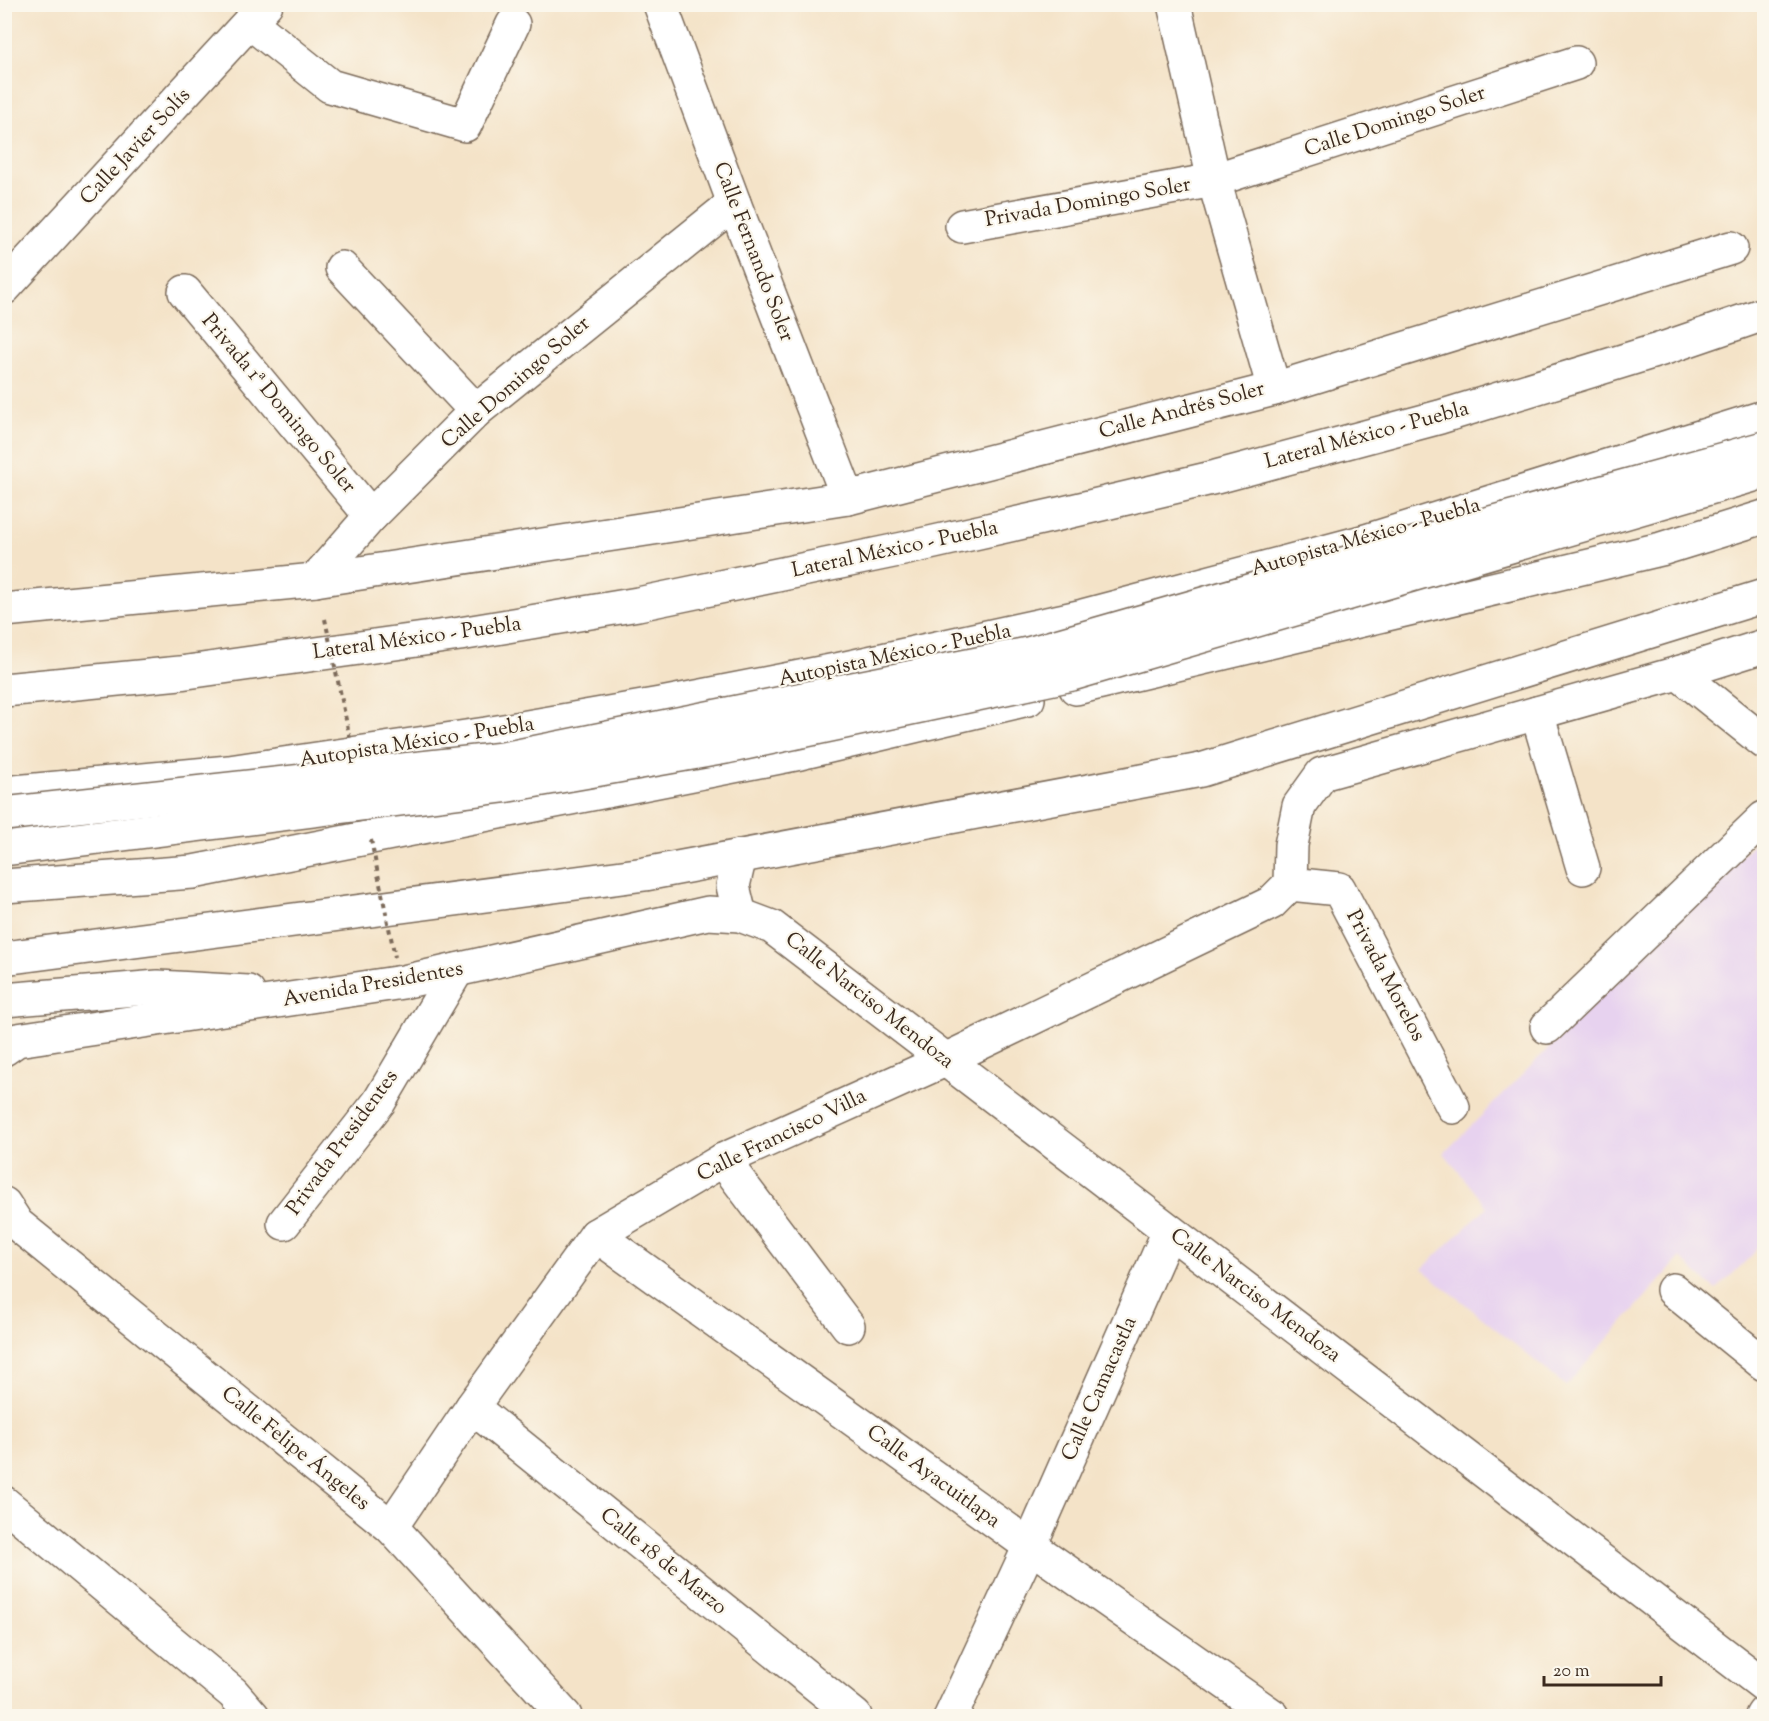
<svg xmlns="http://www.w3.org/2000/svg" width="1769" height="1721" viewBox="0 0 1769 1721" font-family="'Sorts Mill Goudy',serif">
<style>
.built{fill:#e7d2ef}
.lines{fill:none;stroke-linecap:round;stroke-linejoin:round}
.minor-casing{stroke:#7c6b5a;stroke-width:36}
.major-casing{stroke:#7c6b5a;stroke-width:36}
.highway-casing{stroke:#7c6b5a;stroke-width:36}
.minor{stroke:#fff;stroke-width:33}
.major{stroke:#fff;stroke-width:33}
.highway{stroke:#fff;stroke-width:33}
.minor-bridge-casing{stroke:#7c6b5a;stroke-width:36;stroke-linecap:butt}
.path-bridge{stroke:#7c6b5a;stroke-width:4;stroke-dasharray:4.5 4.5;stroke-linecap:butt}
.minor-bridge{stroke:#fff;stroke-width:33}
.labels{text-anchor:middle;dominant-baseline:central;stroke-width:4.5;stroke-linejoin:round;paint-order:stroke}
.street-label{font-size:21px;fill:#3b2a1e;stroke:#fbf7ec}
</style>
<rect width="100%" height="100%" fill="#fbf7ec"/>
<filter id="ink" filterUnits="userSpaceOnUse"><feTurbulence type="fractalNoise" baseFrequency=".0167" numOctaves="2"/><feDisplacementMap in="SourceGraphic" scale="12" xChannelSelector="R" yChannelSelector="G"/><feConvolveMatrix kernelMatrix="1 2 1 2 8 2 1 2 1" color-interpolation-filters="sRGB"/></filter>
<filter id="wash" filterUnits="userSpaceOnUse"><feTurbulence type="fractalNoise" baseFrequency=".008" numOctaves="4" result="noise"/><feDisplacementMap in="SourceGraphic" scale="24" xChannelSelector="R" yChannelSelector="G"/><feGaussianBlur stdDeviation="1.35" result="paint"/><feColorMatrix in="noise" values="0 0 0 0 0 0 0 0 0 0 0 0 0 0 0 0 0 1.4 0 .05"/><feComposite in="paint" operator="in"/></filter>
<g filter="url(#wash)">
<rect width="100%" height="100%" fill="#f4e3c8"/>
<path class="built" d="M1764,833v403l-12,19 -36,35 -36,-32 -114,128 -144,-117 65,-62 -43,-54z"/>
</g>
<g filter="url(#ink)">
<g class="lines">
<defs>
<g id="minor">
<path d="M660,4l74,199 114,295"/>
<path d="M1174,4l40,176 60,209"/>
<path d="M251,23l79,63 135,39 48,-101"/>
<path d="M962,226l252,-46 362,-117"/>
<path d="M342,268l134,143"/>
<path d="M4,288l262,-284"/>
<path d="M185,292l186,224"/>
<path d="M315,580l56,-64 105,-105 258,-208"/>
<path d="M4,610l311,-30 533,-82 426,-109 457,-141"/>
<path d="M1678,673l86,69"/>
<path d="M1537,713l46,155"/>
<path d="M740,856l-7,30 7,29"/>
<path d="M1290,884l1,-39 8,-39 23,-32 356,-101 86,-27"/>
<path d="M1290,884l49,5 114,218"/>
<path d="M4,1000l154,-13 90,5"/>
<path d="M1547,1027l217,-209"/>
<path d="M4,1049l13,-9 386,-58 305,-69 32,2 32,12 992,758"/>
<path d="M723,1160l125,166"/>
<path d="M284,1223l95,-121 78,-132"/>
<path d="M596,1235l434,311 243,170"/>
<path d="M1673,1290l91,74"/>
<path d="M472,1407l383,309"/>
<path d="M4,1503l229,190 20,23"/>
<path d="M391,1527l81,-120 124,-172 127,-75 222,-100 326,-157 19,-19"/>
<path d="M951,1716l79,-170 139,-315"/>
<path d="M1762,1716l2,-3"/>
</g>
<path id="major" d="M4,1204l13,20 374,303 174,189"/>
<g id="highway">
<path d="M1076,688l585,-139 103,-32"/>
<path d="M4,690l176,-17 280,-39 178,-30 265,-55 156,-35 157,-37 224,-60 225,-69 99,-34"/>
<path d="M4,793l225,-21 257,-38 180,-31 170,-33 247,-54 283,-75 398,-124"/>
<path d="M4,886l189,-14 607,-119 228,-54"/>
<path d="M4,958l641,-84 556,-104 563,-174"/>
</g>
</defs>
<use href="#minor" class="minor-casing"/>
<use href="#major" class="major-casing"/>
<use href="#highway" class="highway-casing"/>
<use href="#minor" class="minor"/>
<use href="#major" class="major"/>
<use href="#highway" class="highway"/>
<defs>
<g id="minor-bridge">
<path d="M4,814l499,-55 525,-105 357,-102 379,-104"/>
<path d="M4,849l499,-63 223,-39 346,-73 692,-202"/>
</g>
</defs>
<use href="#minor-bridge" class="minor-bridge-casing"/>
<g class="path-bridge">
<path d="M325,619l25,120"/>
<path d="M371,840l24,117"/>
</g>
<use href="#minor-bridge" class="minor-bridge"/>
</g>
</g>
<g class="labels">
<g class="street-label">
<text transform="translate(1395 122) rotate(-18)">Calle Domingo Soler</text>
<text transform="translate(136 147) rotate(-47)">Calle Javier Solís</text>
<text transform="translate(1088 203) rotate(-10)">Privada Domingo Soler</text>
<text transform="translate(753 252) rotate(69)">Calle Fernando Soler</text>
<text transform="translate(516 383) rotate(-41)">Calle Domingo Soler</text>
<text transform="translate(278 404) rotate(50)">Privada 1ª Domingo Soler</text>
<text transform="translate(1182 411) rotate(-15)">Calle Andrés Soler</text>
<text transform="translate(1367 436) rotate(-15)">Lateral México - Puebla</text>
<text transform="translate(1366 538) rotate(-16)">Autopista México - Puebla</text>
<text transform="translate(895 550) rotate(-12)">Lateral México - Puebla</text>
<text transform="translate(417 639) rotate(-8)">Lateral México - Puebla</text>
<text transform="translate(895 656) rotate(-12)">Autopista México - Puebla</text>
<text transform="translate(417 743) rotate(-9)">Autopista México - Puebla</text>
<text transform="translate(1385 976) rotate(62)">Privada Morelos</text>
<text transform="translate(373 985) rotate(-10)">Avenida Presidentes</text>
<text transform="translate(869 1001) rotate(38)">Calle Narciso Mendoza</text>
<text transform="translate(782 1136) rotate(-26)">Calle Francisco Villa</text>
<text transform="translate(343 1143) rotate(-54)">Privada Presidentes</text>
<text transform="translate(1255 1296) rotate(37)">Calle Narciso Mendoza</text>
<text transform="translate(1100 1389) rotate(-66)">Calle Camacastla</text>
<text transform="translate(295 1449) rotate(39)">Calle Felipe Ángeles</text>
<text transform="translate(933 1477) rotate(36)">Calle Ayacuitlapa</text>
<text transform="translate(663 1562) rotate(39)">Calle 18 de Marzo</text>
</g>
</g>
<rect width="1769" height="1721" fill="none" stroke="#fbf7ec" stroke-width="24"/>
<path d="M1544 1676v9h117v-9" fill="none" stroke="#3b2a1e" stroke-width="3"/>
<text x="1553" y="1676" font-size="18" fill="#3b2a1e" stroke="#fbf7ec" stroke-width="4.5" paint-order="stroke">20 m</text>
</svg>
